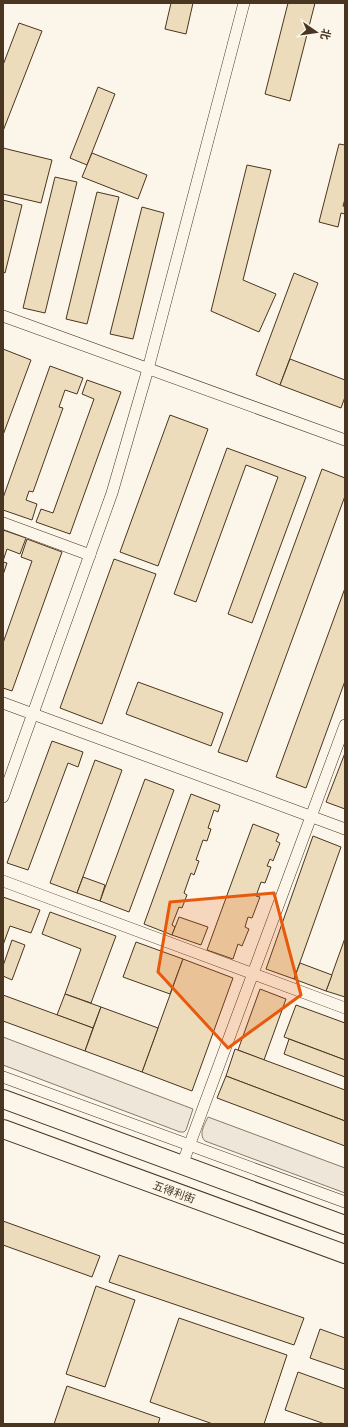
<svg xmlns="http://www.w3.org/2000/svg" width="348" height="1427" viewBox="0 0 348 1427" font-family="'Titillium Web','Noto Sans SC',sans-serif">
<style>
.green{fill:#ede6d9;stroke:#887966}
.building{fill:#ecdcbc;stroke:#4a3520}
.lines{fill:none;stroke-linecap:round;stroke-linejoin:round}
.minor-casing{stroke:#4a3520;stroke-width:12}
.primary-casing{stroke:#4a3520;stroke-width:20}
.minor{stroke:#fbf6e9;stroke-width:11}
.primary{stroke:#fbf6e9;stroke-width:18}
.marked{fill:#e8590c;fill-opacity:0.2;stroke:#e8590c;stroke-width:3;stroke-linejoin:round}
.labels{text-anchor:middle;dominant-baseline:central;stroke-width:3;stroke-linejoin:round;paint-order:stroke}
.street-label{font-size:11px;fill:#4a3520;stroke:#fbf6e9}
</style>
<rect width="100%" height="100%" fill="#fbf6e9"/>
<g class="green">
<path d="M3,1037l190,72 -7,21 -2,2h-4l-177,-67z"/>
<path d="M208,1117l137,51v25l-140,-52c-7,-7 0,-17 3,-24z"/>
</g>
<g class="building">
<path d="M171,3h22l-7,31 -21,-5z"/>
<path d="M288,3h27l-25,98 -25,-7z"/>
<path d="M19,23l23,8 -39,100v-66z"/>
<path d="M98,87l17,7 -28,71 -17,-7z"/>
<path d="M339,144l6,1v54l-2,7 2,1v7l-4,-1 -3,14 -19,-5z"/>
<path d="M3,148l49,12 -11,43 -38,-9z"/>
<path d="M92,153l55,22 -9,24 -56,-22z"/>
<path d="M247,165l24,5 -28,110 33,14 -17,38 -48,-21z"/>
<path d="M55,177l22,5 -32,131 -22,-5z"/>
<path d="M97,192l22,5 -32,127 -21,-5z"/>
<path d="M3,200l19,5 -17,68 -2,-1z"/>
<path d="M142,207l22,6 -31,126 -23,-5z"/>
<path d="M294,273l24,10 -38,102 -24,-10z"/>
<path d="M3,349l28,11 -28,75z"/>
<path d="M290,359l55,21v17l-4,11 -61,-23z"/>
<path d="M50,366l33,12 -6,16 -12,-4 -6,17 4,1 -30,84 -4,-1 -3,9 11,4 -5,16 -29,-10v-12z"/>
<path d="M87,380l34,12 -51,142 -34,-12 5,-13 12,4 41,-114 -12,-5z"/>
<path d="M170,415l38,14 -50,137 -38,-14z"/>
<path d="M227,448l79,29 -54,146 -24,-9 50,-137 -32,-12 -50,137 -22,-8z"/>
<path d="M322,469l23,9v18l-98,266 -29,-10z"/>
<path d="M3,530l23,8 -6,16 -13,-5 -4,12z"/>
<path d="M27,539l35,13 -50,139 -9,-3v-45l29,-82 -11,-4z"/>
<path d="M114,559l42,15 -54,150 -42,-16z"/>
<path d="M3,562l4,1 -4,12z"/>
<path d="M345,588v93l-39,107 -30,-11z"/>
<path d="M138,682l85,31 -12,33 -85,-32z"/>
<path d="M52,741l31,11 -5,15 -10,-4 -40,107 -21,-7z"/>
<path d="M345,753v56l-19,-7z"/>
<path d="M95,760l27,10 -45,123 -27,-10z"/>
<path d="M145,779l29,11 -45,122 -29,-11z"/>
<path d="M191,794l29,11 -2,7 -4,-2 -6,18 3,1 -4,12 -4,-1 -7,20 3,1 -5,14 -3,-2 -7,20 3,2 -5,13 -3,-1 -7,18 3,2 -3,8 -28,-11z"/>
<path d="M253,824l26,10 -3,7 4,2 -7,18 -3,-2 -3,7 4,1 -6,16 -4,-1 -5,14 4,1 -8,21 -4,-1 -3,10 4,2 -7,17 -4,-2 -5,15 -26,-9z"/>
<path d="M313,836l28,11 -47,132 -28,-10z"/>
<path d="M83,877l22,8 -5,16 -23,-8z"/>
<path d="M3,897l37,13 -9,23 -21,-7 -7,19z"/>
<path d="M50,912l66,24 -25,67 -26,-9 16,-45 -39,-15z"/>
<path d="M179,917l29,10 -7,18 -29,-10z"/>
<path d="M345,938v59l-19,-6z"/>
<path d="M12,940l13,5 -13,35 -9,-4v-10z"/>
<path d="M136,942l47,17 -13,35 -47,-17z"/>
<path d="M183,959l50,19 -41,113 -50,-19z"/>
<path d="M300,963l32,12 -6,16 -32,-12z"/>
<path d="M260,989l26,10 -22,61 -26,-10z"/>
<path d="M65,994l36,13 -8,21 -36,-13z"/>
<path d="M3,995l90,33 -8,23 -82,-30z"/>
<path d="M296,1005l49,18v37l-61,-23z"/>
<path d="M101,1007l57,21 -16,44 -57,-21z"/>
<path d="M289,1039l56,21v17l-61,-23z"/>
<path d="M235,1049l110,41v31l-119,-45z"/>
<path d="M226,1076l119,45v25l-128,-48z"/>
<path d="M3,1221l97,35 -8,21 -89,-32z"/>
<path d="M119,1255l185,63 -10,27 -185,-63z"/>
<path d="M96,1286l39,14 -30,87 -39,-13z"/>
<path d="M179,1318l108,37 -23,69h-51l-63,-22z"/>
<path d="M320,1329l25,9v32l-35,-12z"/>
<path d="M298,1372l47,17v35h-20l-40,-14z"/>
<path d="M67,1386l93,32 -2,6h-104z"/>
</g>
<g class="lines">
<defs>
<g id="minor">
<path d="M3,316l342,124"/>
<path d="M3,523l87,32"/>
<path d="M3,703l342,126"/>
<path d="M3,797l109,-304 36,-124 96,-366"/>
<path d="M3,881l342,127"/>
<path d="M3,1077l342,125"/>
<path d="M182,1165l163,-440"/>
</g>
<g id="primary">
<path d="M3,1099l342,126"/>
<path d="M3,1129l342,125"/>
</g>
</defs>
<use href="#minor" class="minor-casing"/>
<use href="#primary" class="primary-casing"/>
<use href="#minor" class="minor"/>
<use href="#primary" class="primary"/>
</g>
<path class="marked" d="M274,893l27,102 -73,53 -70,-76 12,-70z"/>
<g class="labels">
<g class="street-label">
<text transform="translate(174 1192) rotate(20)">五得利街</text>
</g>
</g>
<rect width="348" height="1427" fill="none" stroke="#4a3520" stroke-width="8"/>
<g transform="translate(316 32) rotate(103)" stroke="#fbf6e9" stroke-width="3" paint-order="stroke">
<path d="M0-3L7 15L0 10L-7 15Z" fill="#4a3520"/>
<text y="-6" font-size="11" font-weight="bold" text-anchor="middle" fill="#4a3520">北</text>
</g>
</svg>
